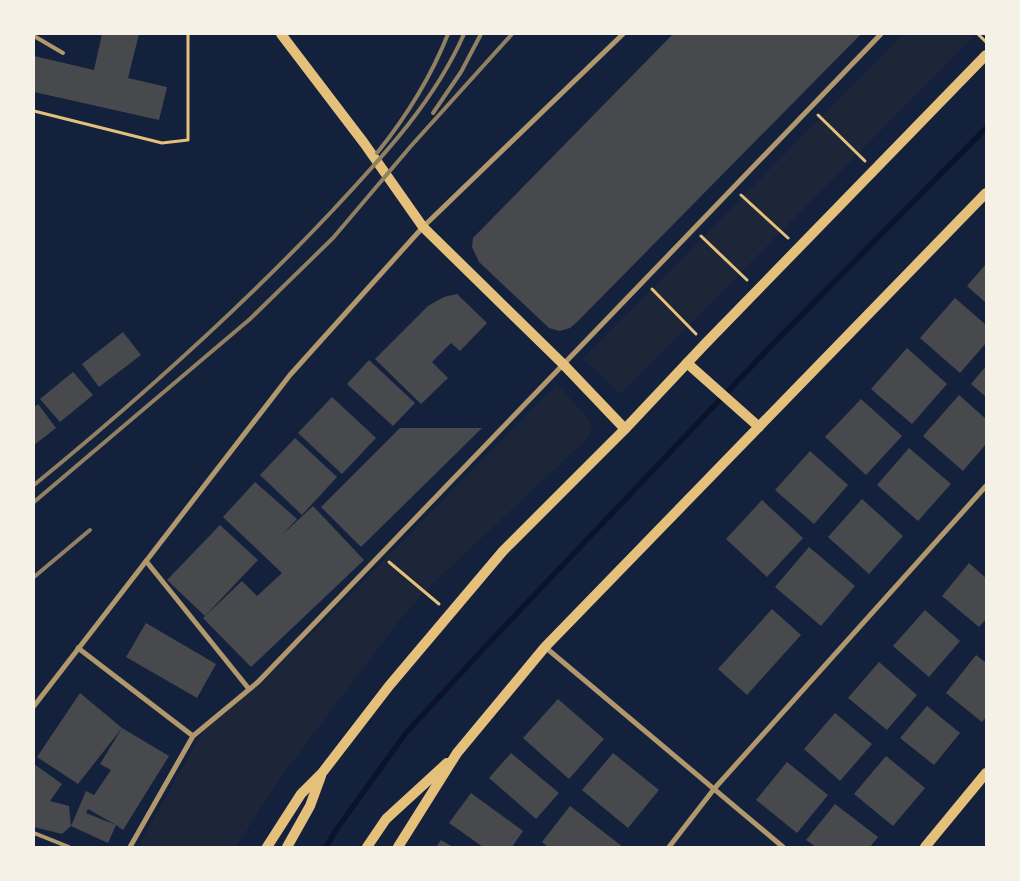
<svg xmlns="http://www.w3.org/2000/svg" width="1020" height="881" viewBox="0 0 1020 881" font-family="Montserrat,sans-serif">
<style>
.green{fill:#1d2539}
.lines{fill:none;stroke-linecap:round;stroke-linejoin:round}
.stream{stroke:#0b132b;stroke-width:5.5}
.building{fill:#48494c}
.path{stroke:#e5c07b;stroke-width:3}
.service{stroke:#b1986c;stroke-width:4}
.minor{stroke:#b1986c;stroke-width:5}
.secondary{stroke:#e5c07b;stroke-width:10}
.rail{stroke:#918062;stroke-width:4}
</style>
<rect width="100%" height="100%" fill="#14213d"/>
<g class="green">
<path d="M903,34h73l-355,360 -38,-35z"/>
<path d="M557,384l31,34 4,10 -4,10 -161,151 -29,33 -117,155 -45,70h-98l65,-116 108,-97z"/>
</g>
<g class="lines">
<path class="stream" d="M326,847l10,-17 70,-97 80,-87 284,-299 216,-219"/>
</g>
<g class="building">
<path d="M102,34h37l-11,44 39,9 -8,33 -125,-28v-36l60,14z"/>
<path d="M673,34h188l-284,288 -7,6 -10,3 -11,-3 -70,-66 -7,-15 1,-9z"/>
<path d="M986,264v39l-19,-17z"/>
<path d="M457,294l30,29 -27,28 -9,-8 -19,19 16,16 -27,26 -46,-45 53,-53 16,-9z"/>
<path d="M955,298l31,27v18l-26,30 -40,-35z"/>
<path d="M123,332l18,23 -42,32 -17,-23z"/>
<path d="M907,348l40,36 -35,40 -41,-35z"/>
<path d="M369,360l46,43 -22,23 -46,-42z"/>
<path d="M986,366v31l-15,-13z"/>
<path d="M73,372l20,23 -33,27 -20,-23z"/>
<path d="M959,395l27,24v25l-23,27 -40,-35z"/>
<path d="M332,397l44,41 -34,36 -44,-41z"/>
<path d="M861,399l41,37 -36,39 -41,-38z"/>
<path d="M38,404l18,24 -22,17v-38z"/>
<path d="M400,428h82l-121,119 -40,-40z"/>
<path d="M295,438l42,39 -35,38 -42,-40z"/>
<path d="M909,448l42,36 -33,37 -41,-36z"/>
<path d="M810,451l38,34 -34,39 -39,-34z"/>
<path d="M255,482l42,37 -15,16 31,-29 51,54 -113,107 -48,-49 39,-37 15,15 25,-23 -59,-56z"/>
<path d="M862,499l41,37 -34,38 -41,-37z"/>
<path d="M762,500l41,38 -36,39 -41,-38z"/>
<path d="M220,525l38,35 -53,56 -38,-36z"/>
<path d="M809,547l46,39 -34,40 -46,-39z"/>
<path d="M969,563l17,15v41l-7,8 -37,-31z"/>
<path d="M772,609l29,26 -54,60 -29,-26z"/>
<path d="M925,610l35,31 -31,36 -36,-31z"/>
<path d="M146,623l70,41 -19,34 -71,-41z"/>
<path d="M976,655l10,8v54l-4,5 -36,-29z"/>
<path d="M879,662l38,33 -30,35 -39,-32z"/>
<path d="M80,693l42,35 47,28 -46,74 -7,-5 -28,-16 -2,4 30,12 -8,18 -37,-17 -9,8 -28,-7v-63l28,20 -12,17 19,5 2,20 15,-35 8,4 17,-25 -11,-6 22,-36 -44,56 -41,-27z"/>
<path d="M558,699l46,40 -35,40 -46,-41z"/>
<path d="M927,706l33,27 -26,32 -34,-27z"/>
<path d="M835,713l37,31 -32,37 -36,-32z"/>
<path d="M511,753l48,40 -23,26 -47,-41z"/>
<path d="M613,753l46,37 -31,38 -46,-38z"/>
<path d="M886,756l39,32 -32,38 -39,-32z"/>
<path d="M787,762l41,33 -31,38 -41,-33z"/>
<path d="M471,793l52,38 -11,16h-29l-34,-24z"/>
<path d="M835,804l43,33 -8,10h-54l-10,-7z"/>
<path d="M570,806l53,41h-75l-6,-5z"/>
<path d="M441,840l12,7h-17z"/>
</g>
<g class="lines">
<g class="path">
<path d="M978,34l8,8"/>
<path d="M34,111l128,32 26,-3v-106"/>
<path d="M818,115l47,46"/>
<path d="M741,195l47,43"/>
<path d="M701,236l46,44"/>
<path d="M652,289l44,45"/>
<path d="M389,562l50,42"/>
</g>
<g class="service">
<path d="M34,36l29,17"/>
<path d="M34,833l35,14"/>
</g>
<g class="minor">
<path d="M146,561l103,128"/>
<path d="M545,647l238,200"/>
<path d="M78,648l115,88"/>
<path d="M34,706l256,-331 133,-148 200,-193"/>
<path d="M130,847l63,-111 65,-54 623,-648"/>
<path d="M669,847l45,-58 272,-303"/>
</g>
<g class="secondary">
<path d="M281,34l83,109 59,84 140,137 62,65"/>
<path d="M687,363l72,64"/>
<path d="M267,847l34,-53 21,-21 67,-87 114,-135 122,-122 80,-85 281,-289"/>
<path d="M287,847l23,-41 11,-30"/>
<path d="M367,847l19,-28 61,-56"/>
<path d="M398,847l59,-94 88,-106 441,-454"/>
<path d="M925,847l61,-74"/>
</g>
<g class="rail">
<path d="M433,113l28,-41 20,-38"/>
<path d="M377,153c29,-36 54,-76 71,-119"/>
<path d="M34,485c105,-86 207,-177 300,-276 50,-54 100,-107 130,-175"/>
<path d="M34,502l216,-183 83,-81 78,-92 101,-112"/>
<path d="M34,577l56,-47"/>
</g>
</g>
<rect width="1020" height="881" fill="none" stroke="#f6f1e7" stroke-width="70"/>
</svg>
